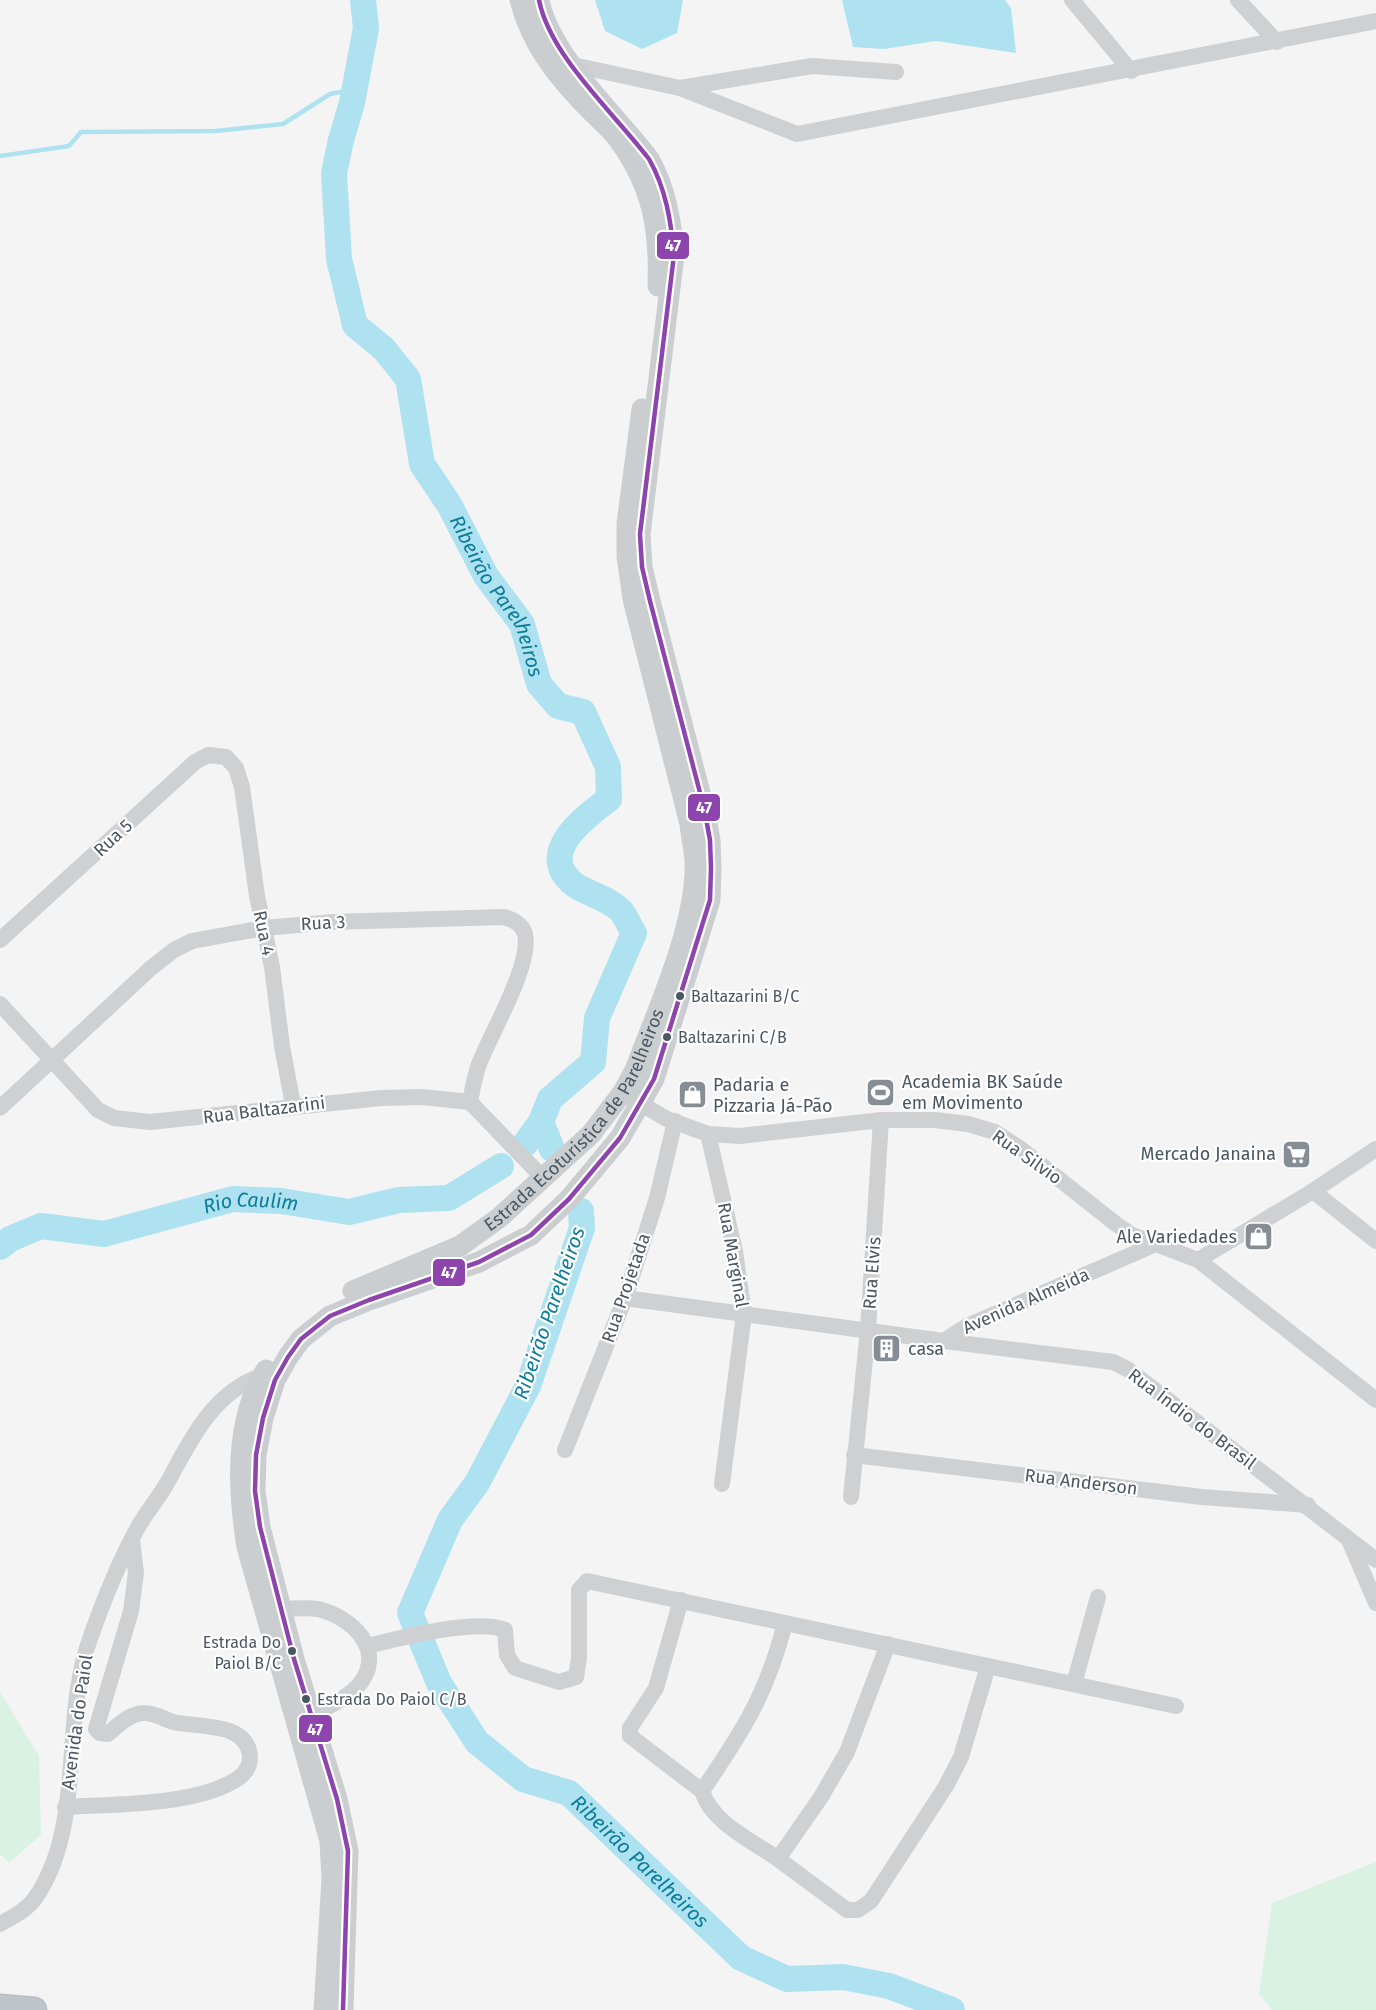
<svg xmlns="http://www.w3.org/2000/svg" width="1376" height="2010" viewBox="0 0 1376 2010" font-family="'Fira Sans',sans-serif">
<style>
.green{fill:#d9f2e3}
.water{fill:#aee2f0}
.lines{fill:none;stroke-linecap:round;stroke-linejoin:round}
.stream{stroke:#aee2f0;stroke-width:4.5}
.river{stroke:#aee2f0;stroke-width:26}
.highway-casing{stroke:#b9bec3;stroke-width:27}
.minor{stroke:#ced0d2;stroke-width:16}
.major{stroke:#caced1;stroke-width:21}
.highway{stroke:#bec4c9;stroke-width:24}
.bus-1-casing{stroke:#fff;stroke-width:9}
.bus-1{stroke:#8e44ad;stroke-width:4.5}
.bus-dot{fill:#4a5661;stroke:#fff;stroke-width:2}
.labels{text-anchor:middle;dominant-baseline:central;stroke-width:4.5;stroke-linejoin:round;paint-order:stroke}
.bus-label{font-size:16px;fill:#4a5661;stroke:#fff;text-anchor:start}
.street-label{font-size:18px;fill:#4a5661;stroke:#fff}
.poi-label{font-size:18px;fill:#4a5661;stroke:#fff;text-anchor:start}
.water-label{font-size:20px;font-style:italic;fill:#0c7c9b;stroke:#fff}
.line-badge{stroke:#fff;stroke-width:2}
.badge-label{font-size:16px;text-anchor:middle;font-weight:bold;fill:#fff}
</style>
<rect width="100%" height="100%" fill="#f4f4f4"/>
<g class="green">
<path d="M0,1692l39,64 2,79 -32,28 -9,-9z"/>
<path d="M1376,1862v148h-104l-13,-16 13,-91z"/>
</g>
<g class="water">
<path d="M595,0h88l-6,33 -35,16 -37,-18z"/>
<path d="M842,0h163l6,8 5,45 -80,-12 -52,8 -31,-2z"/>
</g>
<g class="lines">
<path class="stream" d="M0,156l69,-10 12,-14 135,-1 67,-7 47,-30 25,-5"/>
<g class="river">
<path id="s1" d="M363,0l3,28 -14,75 -11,37 -7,33 5,86 16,66 29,24 24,30 14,85 28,42 36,70 36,48 17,60 19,22 25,6 25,55 1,32c-24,18 -75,55 -34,86 13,9 33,13 45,25 6,6 9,16 14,23l-37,85 -4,44 -43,37 -9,23 -16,22"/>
<path d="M541,1122l11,27"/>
<path id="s2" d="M581,1211l1,17 -54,158 -51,97 -27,37 -40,93 29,70 38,59 46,37 46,14 172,165 46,21 56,-2 46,9 63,24"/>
<path id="s3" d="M0,1247l10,-8 31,-13 63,8 129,-35 48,2 68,11 50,-12 50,-2 52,-32"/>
</g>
<defs>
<path id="highway" d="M0,2007l34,3"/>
</defs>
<use href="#highway" class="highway-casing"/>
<g class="minor">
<path d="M1072,0l59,71"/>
<path d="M1238,0l39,42"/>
<path d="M573,65l107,23 132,-22 84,6"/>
<path d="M680,88l117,46 579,-113"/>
<path d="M0,940l195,-178 13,-7 18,2 10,11 6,19 15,109 15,71 10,79 11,59"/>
<path d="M0,1004l98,106 16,8 36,4 231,-24 41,-1 48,5 74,77"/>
<path d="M631,1098l36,21 41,15 32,2 141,-16h54l33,4 27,8 26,17 95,75 16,11 24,9"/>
<path d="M0,1108l151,-140 23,-18 18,-9 72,-13 69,-6 171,-5c10,3 18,7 21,17 7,29 -32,96 -43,123 -7,14 -9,30 -12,45"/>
<path d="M708,1134l27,117 9,63 -22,170"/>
<path d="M1313,1191l63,50"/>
<path d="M1198,1260l115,-69 63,-42"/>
<path d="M625,1298l319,43 23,-15 189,-82 42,16 178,140"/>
<path d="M944,1341l169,21 16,8 247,190"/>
<path d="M565,1450l60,-152 32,-100 18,-77"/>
<path d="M854,1455l348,42 106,8"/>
<path d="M851,1497l17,-167 13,-210"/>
<path d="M1349,1540l27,63"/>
<path d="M681,1600l-25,88 -26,40v8l72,55c41,-60 65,-97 83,-168"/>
<path d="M281,1609c11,0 26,-2 37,0 34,8 70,42 40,77 -10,12 -32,21 -46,30"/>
<path d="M368,1646c32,-8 108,-28 137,-16l2,25 8,13 44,14 17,-5 3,-19v-68l8,-9 589,125"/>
<path d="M1074,1684l24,-87"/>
<path d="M702,1791c10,32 49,49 76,68l43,-62 26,-45 41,-108"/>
<path d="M65,1807c49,-3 135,-1 175,-30 6,-5 10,-12 10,-20 -2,-36 -53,-29 -77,-35 -9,-3 -20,-10 -30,-9 -14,1 -26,13 -35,21l-8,-1 -4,-4 35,-118 5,-38 -4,-33"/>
<path d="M778,1859l69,51h11l13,-9 75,-115 15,-29 27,-91"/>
<path d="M0,1924c13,-7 28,-15 36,-27 50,-74 24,-180 55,-261 13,-37 28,-74 47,-109 10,-17 23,-32 32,-49 21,-40 46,-88 92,-102"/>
</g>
<g class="major">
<path d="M520,0c12,46 38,77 70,110 10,10 21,19 29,30 34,47 41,90 39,146"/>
<path id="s4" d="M353,1291l107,-45 39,-28 92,-84 32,-42 12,-22c22,-59 63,-147 60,-210 -1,-12 -4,-24 -5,-36l-57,-225 -6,-43v-32l15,-115"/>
<path d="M266,1370c-32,51 -28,121 -19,177l83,294 2,38 -8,131"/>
<path d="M343,2010l5,-159 -11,-52 -43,-140 -34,-132 -5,-36 1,-36 7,-37 12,-38 13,-23 13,-18 29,-23 39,-16 110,-38 52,-27 38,-36 51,-61 34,-59 56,-179 1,-32 -1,-28 -6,-32 -54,-207 -8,-34 -2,-33 34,-279c-3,-34 -8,-66 -25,-96 -35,-46 -99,-103 -110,-159"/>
</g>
<use href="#highway" class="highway"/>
<defs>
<path id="bus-1" d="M343,2010l5,-159 -11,-52 -43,-140 -34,-132 -5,-36 1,-36 7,-37 12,-38 13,-23 13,-18 29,-23 39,-16 110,-38 52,-27 38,-36 51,-61 34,-59 56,-179 1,-32 -1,-28 -6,-32 -54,-207 -8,-34 -2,-33 34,-279c-3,-34 -8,-66 -25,-96 -35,-46 -99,-103 -110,-159"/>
</defs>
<use href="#bus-1" class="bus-1-casing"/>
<use href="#bus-1" class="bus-1"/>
</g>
<defs>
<symbol id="stadium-square" viewBox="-11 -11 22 22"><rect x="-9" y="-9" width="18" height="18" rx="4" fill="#868d94" stroke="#fff"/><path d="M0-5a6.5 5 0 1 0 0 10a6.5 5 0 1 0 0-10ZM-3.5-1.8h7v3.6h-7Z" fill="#fff"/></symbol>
<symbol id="shop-square" viewBox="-11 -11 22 22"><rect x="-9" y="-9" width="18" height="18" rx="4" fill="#868d94" stroke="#fff"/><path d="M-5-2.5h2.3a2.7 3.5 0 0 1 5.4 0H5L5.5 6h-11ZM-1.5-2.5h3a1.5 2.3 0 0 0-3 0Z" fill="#fff"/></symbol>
<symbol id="supermarket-square" viewBox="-11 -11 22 22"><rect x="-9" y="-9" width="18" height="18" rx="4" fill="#868d94" stroke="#fff"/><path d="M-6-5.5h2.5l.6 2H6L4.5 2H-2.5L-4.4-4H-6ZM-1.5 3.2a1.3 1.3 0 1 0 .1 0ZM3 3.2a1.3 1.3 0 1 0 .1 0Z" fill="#fff"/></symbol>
<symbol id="building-square" viewBox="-11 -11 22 22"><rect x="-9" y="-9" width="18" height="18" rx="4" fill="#868d94" stroke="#fff"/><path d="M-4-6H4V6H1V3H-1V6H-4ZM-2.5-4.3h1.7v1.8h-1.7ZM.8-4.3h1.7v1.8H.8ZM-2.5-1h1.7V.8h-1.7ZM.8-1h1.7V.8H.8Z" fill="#fff"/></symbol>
</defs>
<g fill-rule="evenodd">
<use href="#stadium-square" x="864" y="1076" width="33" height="33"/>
<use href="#shop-square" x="676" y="1078" width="33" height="33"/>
<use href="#supermarket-square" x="1280" y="1138" width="33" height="33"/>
<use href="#shop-square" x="1242" y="1220" width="33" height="33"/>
<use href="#building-square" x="870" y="1332" width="33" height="33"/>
</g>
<g class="bus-dot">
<circle cx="680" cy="996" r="5"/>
<circle cx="667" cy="1037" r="5"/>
<circle cx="292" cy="1651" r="5"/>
<circle cx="306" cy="1699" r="5"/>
</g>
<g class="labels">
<g class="bus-label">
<text x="691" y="996">Baltazarini B/C</text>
<text x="678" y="1037">Baltazarini C/B</text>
<text x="281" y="1642" text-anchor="end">Estrada Do<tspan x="281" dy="21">Paiol B/C</tspan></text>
<text x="317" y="1699">Estrada Do Paiol C/B</text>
</g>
<g class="street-label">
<text transform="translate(113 838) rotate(-43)">Rua 5</text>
<text transform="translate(323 923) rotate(-3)">Rua 3</text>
<text transform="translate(264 933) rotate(78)">Rua 4</text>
<text transform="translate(264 1110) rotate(-7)">Rua Baltazarini</text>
<text stroke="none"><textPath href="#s4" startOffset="290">Estrada Ecoturistica de Parelheiros</textPath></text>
<text transform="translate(1027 1157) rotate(35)">Rua Silvio</text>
<text transform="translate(733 1255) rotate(80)">Rua Marginal</text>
<text transform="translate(872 1273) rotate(-86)">Rua Elvis</text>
<text transform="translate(626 1288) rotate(-71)">Rua Projetada</text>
<text transform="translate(1026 1301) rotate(-24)">Avenida Almeida</text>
<text transform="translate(1192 1419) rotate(37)">Rua Índio do Brasil</text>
<text transform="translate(1081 1482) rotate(7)">Rua Anderson</text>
<text transform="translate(77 1722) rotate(-82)">Avenida do Paiol</text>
</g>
<g class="poi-label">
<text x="902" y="1082">Academia BK Saúde<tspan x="902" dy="21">em Movimento</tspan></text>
<text x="713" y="1085">Padaria e<tspan x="713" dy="21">Pizzaria Já-Pão</tspan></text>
<text x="1276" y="1154" text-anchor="end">Mercado Janaina</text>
<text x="1237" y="1237" text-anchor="end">Ale Variedades</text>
<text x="908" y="1349">casa</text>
</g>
<g class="water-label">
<text stroke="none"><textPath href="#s1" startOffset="646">Ribeirão Parelheiros</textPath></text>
<text stroke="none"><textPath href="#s3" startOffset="261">Rio Caulim</textPath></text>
<text transform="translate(549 1313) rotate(-71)">Ribeirão Parelheiros</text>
<text stroke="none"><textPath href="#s2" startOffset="792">Ribeirão Parelheiros</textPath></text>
</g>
</g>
<g class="line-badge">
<rect x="656" y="231" width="34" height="29" rx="6" fill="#8e44ad"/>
<rect x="687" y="793" width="34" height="29" rx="6" fill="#8e44ad"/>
<rect x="432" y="1258" width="34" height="29" rx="6" fill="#8e44ad"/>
<rect x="298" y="1714" width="35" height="29" rx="6" fill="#8e44ad"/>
</g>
<g class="badge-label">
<text x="673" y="251">47</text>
<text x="704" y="813">47</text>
<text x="449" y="1278">47</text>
<text x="315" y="1735">47</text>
</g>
</svg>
